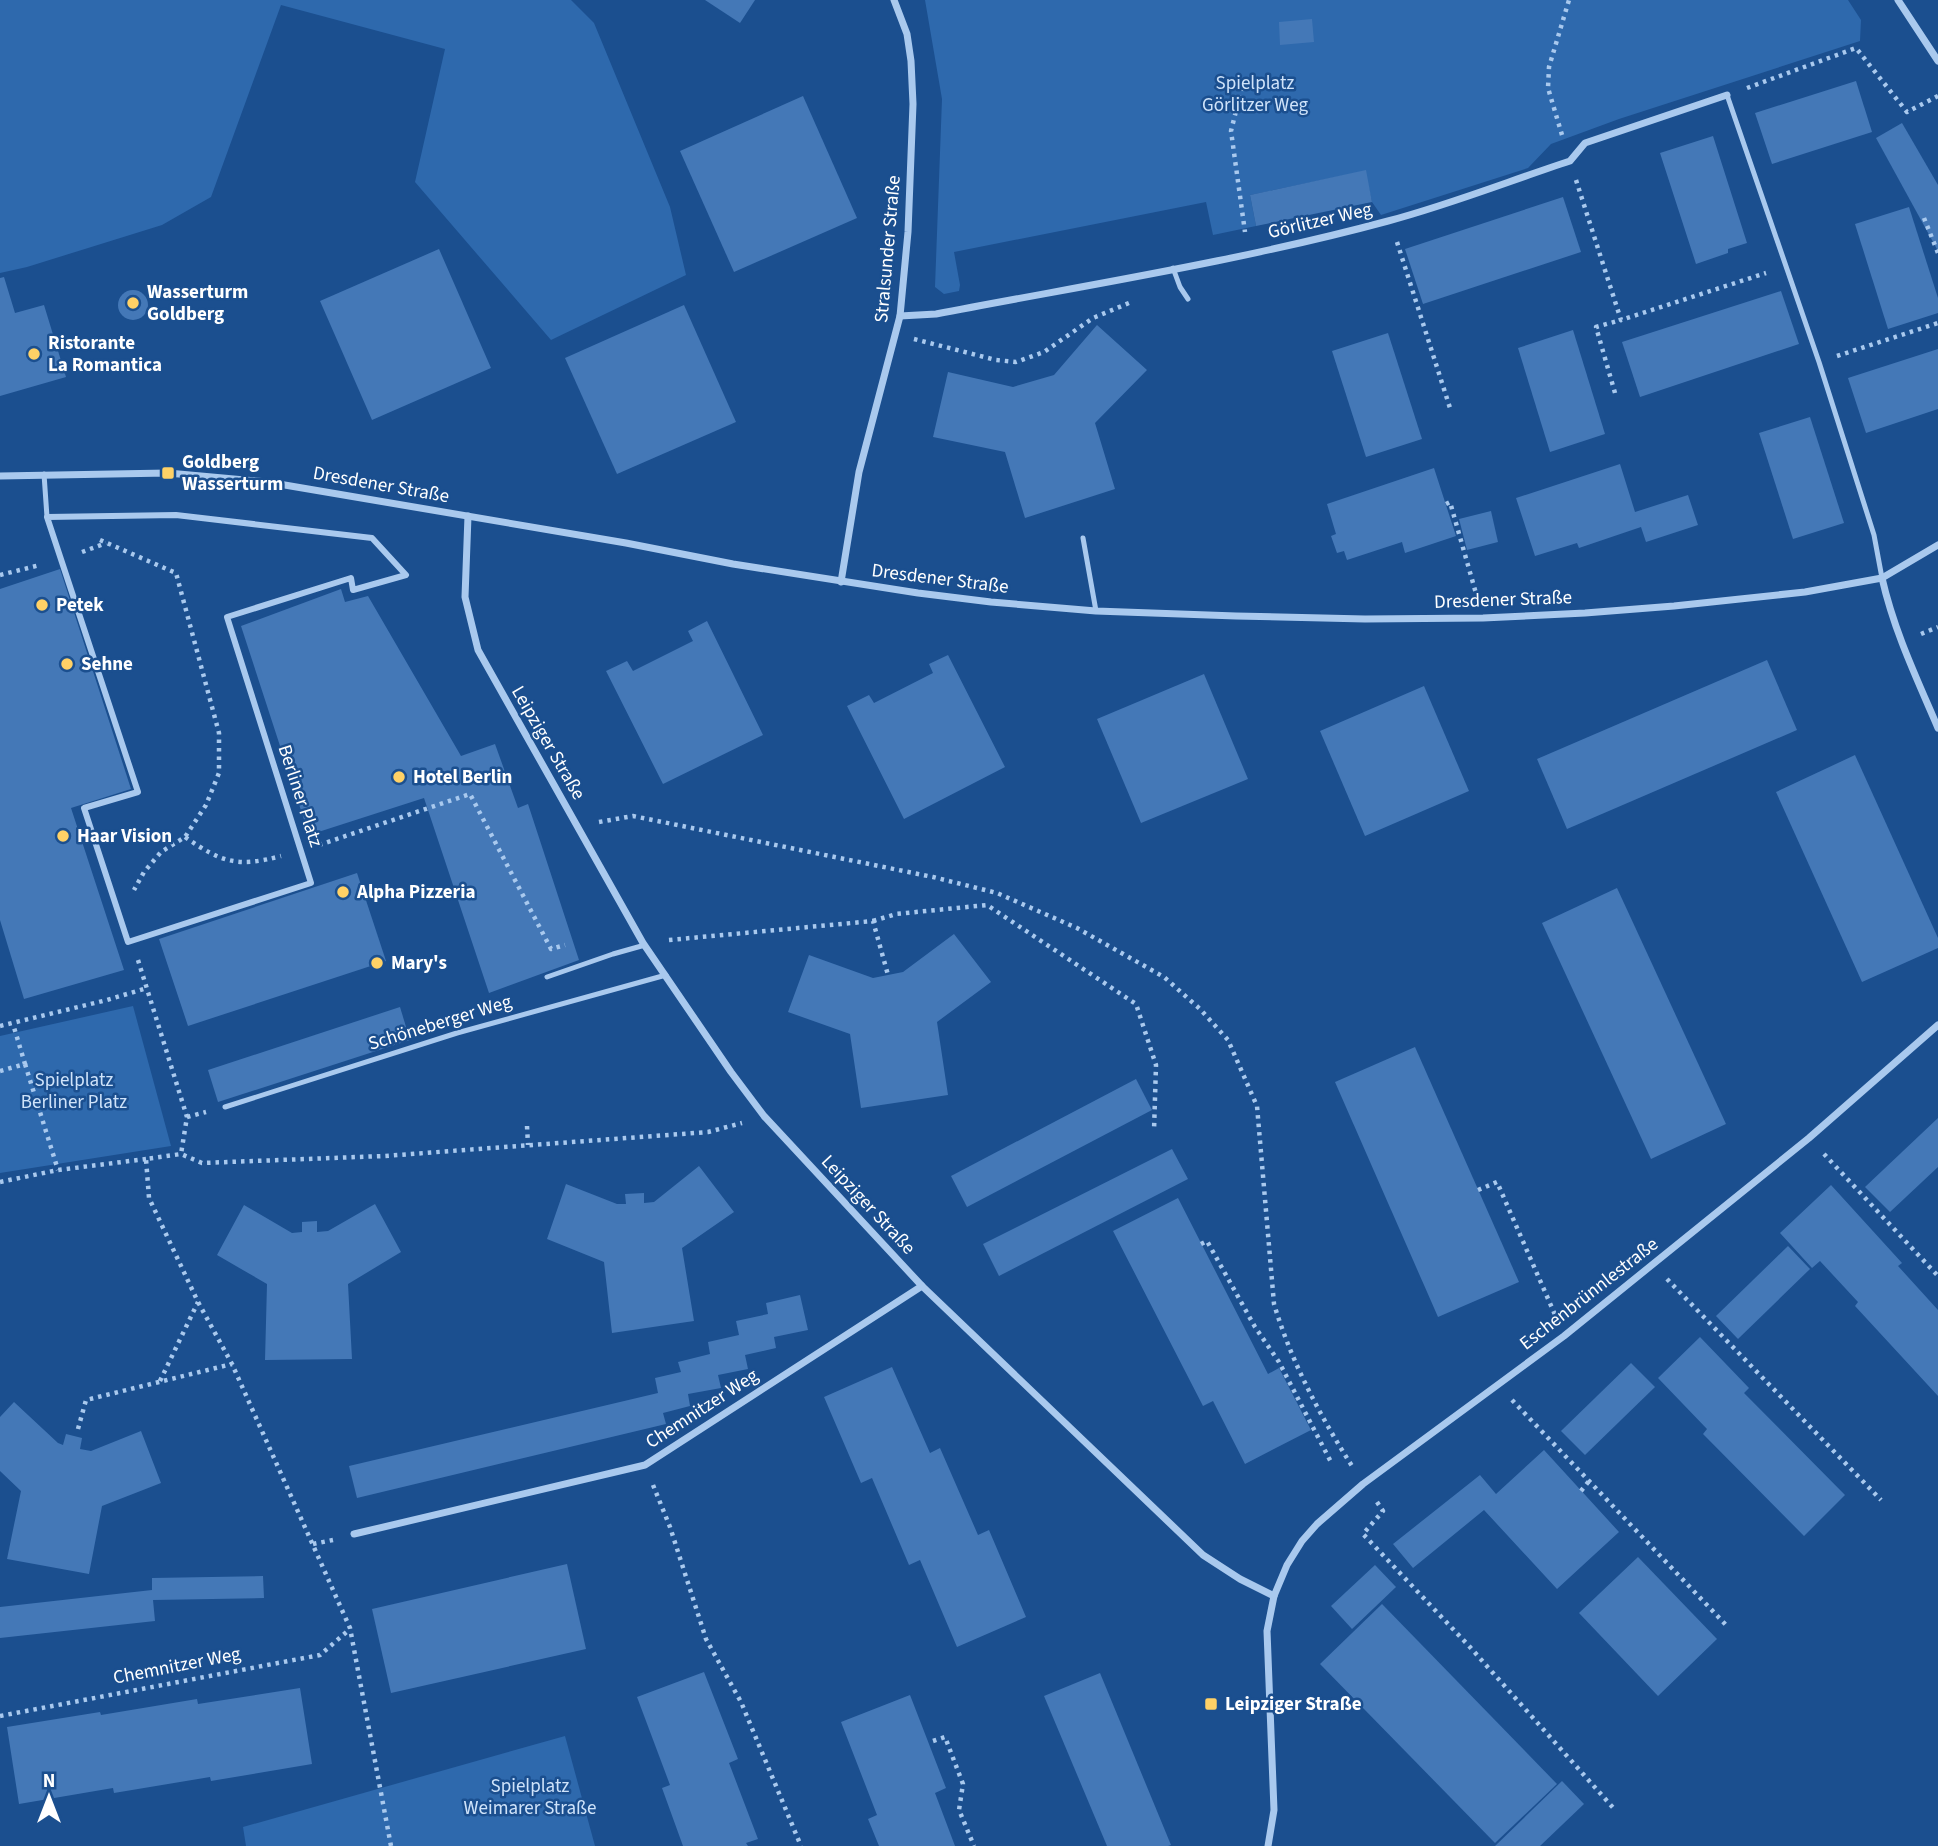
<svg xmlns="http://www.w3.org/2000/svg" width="1938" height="1846" viewBox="0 0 1938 1846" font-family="'Source Sans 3',sans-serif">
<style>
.green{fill:#2e69ad}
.building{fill:#4478b7}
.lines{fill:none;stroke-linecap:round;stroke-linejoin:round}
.path{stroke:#a9c9ee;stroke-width:4.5;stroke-dasharray:3.5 5;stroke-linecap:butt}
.service{stroke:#a9c9ee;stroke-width:5}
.pedestrian{stroke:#a9c9ee;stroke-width:6}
.minor{stroke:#a9c9ee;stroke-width:7}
.poi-dot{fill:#ffd166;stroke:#1b4f8f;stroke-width:2.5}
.labels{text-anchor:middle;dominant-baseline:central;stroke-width:5;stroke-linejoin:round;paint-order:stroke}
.park-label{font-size:19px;fill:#cfe3fa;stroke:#1b4f8f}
.street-label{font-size:19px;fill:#fff;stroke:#1b4f8f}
.poi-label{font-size:19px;font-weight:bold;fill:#fff;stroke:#1b4f8f;text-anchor:start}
</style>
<rect width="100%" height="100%" fill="#1b4f8f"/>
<g class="green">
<path d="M0,0h571l23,23 76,184 16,68 -135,65 -136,-158 30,-133 -164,-44 -70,192 -49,28 -135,42 -27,6z"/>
<path d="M925,0h923l13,20 -1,21 -241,78 -68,25 -23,24 -147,47 -9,-13 -7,-31 -115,24 6,31 -43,9 -7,-33 -252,50 6,33 -1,6 -15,3 -9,-7 7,-188z"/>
<path d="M133,1006l38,140 -171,27v-137z"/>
<path d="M565,1736l30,110h-349l-3,-19z"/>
</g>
<g class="building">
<path d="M705,0h50l-15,23z"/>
<path d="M1312,19l2,23 -34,3 -1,-23z"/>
<path d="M1856,81l16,51 -100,32 -17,-51z"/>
<path d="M803,96l54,122 -123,54 -54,-121z"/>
<path d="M1902,123l36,62v66l-62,-113z"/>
<path d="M1713,136l34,107 -19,6v4l-32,11 -36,-111z"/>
<path d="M1366,170l6,32 -116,24 -6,-31z"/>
<path d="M1563,197l18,55 -158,52 -18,-55z"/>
<path d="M1909,207l29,91v15l-50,16 -33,-105z"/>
<path d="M439,249l52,119 -119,52 -52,-119z"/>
<path d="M4,277l11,36 29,-8 22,72 -66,19v-118z"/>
<circle cx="133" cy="305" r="15"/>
<path d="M1781,291l18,53 -159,53 -18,-55z"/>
<path d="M684,305l52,117 -119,52 -52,-116z"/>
<path d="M1097,325l50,45 -52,53 20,66 -90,29 -20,-66 -72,-15 15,-65 65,15 41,-12z"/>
<path d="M1573,330l32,104 -55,18 -32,-104z"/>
<path d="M1388,333l34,106 -56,18 -34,-106z"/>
<path d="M1938,349v60l-72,24 -18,-55z"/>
<path d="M1810,417l34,106 -51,16 -34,-106z"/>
<path d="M1620,464l15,48 53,-17 10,30 -52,17 -5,-15 -62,21 -2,-5 -42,13 -19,-58z"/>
<path d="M1434,468l22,68 -51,17 -3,-11 -55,18 -3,-9 -7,2 -6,-17 5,-2 -9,-30z"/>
<path d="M1491,511l7,31 -31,8 -8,-31z"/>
<path d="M60,569l71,220 -60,19 53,162 -100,29 -24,-79v-331z"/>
<path d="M341,589l4,13 23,-6 93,160 34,-12 23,64 10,-4 51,156 -90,33 -65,-195 -115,37 -68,-209z"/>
<path d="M707,621l56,114 -100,49 -57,-113 21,-10 6,10 60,-30 -5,-10z"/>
<path d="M948,655l57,112 -101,52 -57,-113 22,-11 5,8 59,-30 -4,-9z"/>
<path d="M1767,660l30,70 -230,99 -30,-70z"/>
<path d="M1204,674l44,105 -107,44 -44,-104z"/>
<path d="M1424,686l45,105 -104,45 -45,-105z"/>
<path d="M1855,755l83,183v10l-76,34 -86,-190z"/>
<path d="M357,873l29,88 -198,65 -29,-87z"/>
<path d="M1617,888l109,236 -75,35 -109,-236z"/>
<path d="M954,934l37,48 -54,40 11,73 -87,13 -11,-74 -62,-22 21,-57 64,23 30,-6z"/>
<path d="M400,1007l10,33 -192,62 -10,-32z"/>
<path d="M1415,1047l104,235 -81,35 -103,-235z"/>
<path d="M1136,1079l16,31 -185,97 -16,-31z"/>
<path d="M1938,1118v49l-48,45 -25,-25z"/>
<path d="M1172,1149l16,30 -189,97 -16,-32z"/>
<path d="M699,1166l35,46 -52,36 12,73 -82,12 -8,-71 -57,-23 19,-55 51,20h9l-1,-10 19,-1v10l10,-1z"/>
<path d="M1831,1185l71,78 -4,3 40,44v86l-83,-90 3,-4 -38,-41 -8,7 -32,-35z"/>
<path d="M1178,1198l90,176 11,-6 32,62 -66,34 -32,-63 -10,5 -90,-175z"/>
<path d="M375,1204l26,48 -53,32 4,75 -87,1 2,-76 -50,-29 27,-50 48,28 10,-1v-10l15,-1v11l11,-1z"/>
<path d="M1788,1246l22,23 -72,70 -22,-23z"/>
<path d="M800,1295l8,35 -34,7 2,11 -31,7 3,14 -30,6 3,13 -33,6 2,12 -27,7 3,11 -309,74 -8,-32 309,-73 -3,-15 26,-6 -3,-10 32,-8 -2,-12 31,-7 -3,-14 32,-7 -2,-11z"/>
<path d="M1700,1337l49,51 -5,5 101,102 -41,41 -101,-102 4,-5 -49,-51z"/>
<path d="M1631,1363l24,24 -70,68 -24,-24z"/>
<path d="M892,1367l38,86 10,-5 38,87 11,-5 37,87 -69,30 -37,-87 -11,5 -37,-87 -11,5 -37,-86z"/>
<path d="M14,1402l44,41 5,2 3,-11 16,4 -2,11 11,2 50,-20 20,52 -59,23 -13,68 -82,-15 14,-68 -21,-20v-54z"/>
<path d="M1544,1450l75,82 -62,57 -73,-79 -71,58 -20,-24 87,-69 16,19z"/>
<path d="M1638,1557l79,82 -59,57 -79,-83z"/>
<path d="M567,1564l19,85 -195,44 -19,-84z"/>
<path d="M1375,1565l21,22 -44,42 -21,-23z"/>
<path d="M263,1576l1,22 -111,2 2,21 -155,17v-31l152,-17v-12z"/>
<path d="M1382,1604l175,180 -62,59 -175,-179z"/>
<path d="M704,1672l34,87 -9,4 29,76 -12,4 2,3h-65l-21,-58 8,-3 -33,-88z"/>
<path d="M1100,1673l71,172 -3,1h-61l-63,-150z"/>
<path d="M300,1688l12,76 -101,17 -1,-4 -96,16 -1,-5 -94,16 -12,-77 93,-15 1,3 96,-16 1,5z"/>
<path d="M910,1695l36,93 -11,5 20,53h-76l-11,-27 9,-4 -36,-93z"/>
<path d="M1562,1781l22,23 -44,42h-45z"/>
</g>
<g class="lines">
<g class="path">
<path d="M1244,79l-13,52 14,101"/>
<path d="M1747,88l109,-40 51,64 31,-16"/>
<path d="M1562,135l-14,-47 1,-21 20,-67"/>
<path d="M1576,180l45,140 145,-47"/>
<path d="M1924,218l14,35"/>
<path d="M1397,242l53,166"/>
<path d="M914,339l82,21 20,2 28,-10 49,-34 36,-15"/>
<path d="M1837,356l101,-33"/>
<path d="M1615,393l-19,-66 25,-7"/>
<path d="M1446,504l4,-2 27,95"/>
<path d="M100,540l76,33 43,160v40l-13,32 -21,32 -24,15 -17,20 -10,18"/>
<path d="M82,552l24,-9"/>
<path d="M0,575l40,-10"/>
<path d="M1921,634l17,-7"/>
<path d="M599,822l34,-6 300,61 64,16 80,35 87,49 36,32 28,31 29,66 17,198c17,57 46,112 78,162"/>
<path d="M185,837c36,25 52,31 96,19"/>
<path d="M319,845l151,-51 81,155 14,-4"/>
<path d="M873,921l23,-7 91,-9 149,99 20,61 -2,66"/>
<path d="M669,940l204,-19 15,54"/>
<path d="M138,960l49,157 -6,37"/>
<path d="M0,1026l107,-26 40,-12"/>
<path d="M25,1064l33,106"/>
<path d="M0,1071l25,-7 -12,-40"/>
<path d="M187,1117l19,-5"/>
<path d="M527,1126l1,19"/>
<path d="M1824,1154l114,122"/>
<path d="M0,1182l58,-12 88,-11"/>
<path d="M1478,1190l19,-8 59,135"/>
<path d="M1201,1244l6,-3 48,86 24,35 53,102"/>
<path d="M1667,1279l214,221"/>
<path d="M160,1381l38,-79"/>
<path d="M1512,1400l214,225"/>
<path d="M78,1429l8,-29 146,-36"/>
<path d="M653,1485l17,42 36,112 35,63 60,144"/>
<path d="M1581,1491l8,-10"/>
<path d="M1377,1502l6,9 -20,23 106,112 147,165"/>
<path d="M313,1544l20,-4"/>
<path d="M0,1716l320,-61 30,-26"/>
<path d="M933,1741l12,-4 18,47 -4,26 15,36"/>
<path d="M391,1846l-41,-218 -118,-264 -34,-62 -49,-104 -3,-39 35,-5 21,9 182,-7 324,-24 34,-9"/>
</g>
<g class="service">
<path d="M1727,95l92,267 55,173 8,43"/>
<path d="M1173,268l7,19 8,12"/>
<path d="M44,474l3,43"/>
<path d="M1083,538l13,73"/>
<path d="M547,977l66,-23 32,-9"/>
<path d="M225,1107l232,-74 209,-58"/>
</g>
<path class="pedestrian" d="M176,515l196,23 34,37 -53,15 -2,-12 -124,39 84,266 -183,59 -44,-134 54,-16 -91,-275z"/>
<g class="minor">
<path d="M1898,0l40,61"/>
<path d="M900,316l36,-2c151,-29 304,-53 452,-93 61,-16 121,-40 182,-60l15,-18 142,-48"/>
<path d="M0,476l168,-3 99,9 359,61 107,21 185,29 73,9 105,9 140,5 129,3 118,-1 102,-5 89,-7 131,-14 77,-14 56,-33"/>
<path d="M468,516l-3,81 13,53 165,293 88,129 33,44 158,170 281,269 37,24 34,17"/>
<path d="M1882,578c12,53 35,101 56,150"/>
<path d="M841,582l18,-110 41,-156 8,-84 5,-128 -2,-43 -4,-27 -13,-34"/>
<path d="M354,1534l291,-69 277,-179"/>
<path d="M1268,1846l6,-36 -7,-179 7,-35 13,-31 15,-24 15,-17 46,-40 201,-148 245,-198 129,-113"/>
</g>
</g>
<g class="poi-dot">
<circle cx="133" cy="303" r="7"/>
<circle cx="34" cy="354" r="7"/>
<rect x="161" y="466" width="14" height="14" rx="3.5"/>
<circle cx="42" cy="605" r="7"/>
<circle cx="67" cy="664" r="7"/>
<circle cx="399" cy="777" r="7"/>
<circle cx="63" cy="836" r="7"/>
<circle cx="343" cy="892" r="7"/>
<circle cx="377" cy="963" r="7"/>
<rect x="1204" y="1697" width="14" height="14" rx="3.5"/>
</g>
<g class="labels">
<g class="park-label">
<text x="1255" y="83">Spielplatz<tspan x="1255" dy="22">Görlitzer Weg</tspan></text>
<text x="74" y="1080">Spielplatz<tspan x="74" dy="22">Berliner Platz</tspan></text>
<text x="530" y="1786">Spielplatz<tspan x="530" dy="22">Weimarer Straße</tspan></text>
</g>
<g class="street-label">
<text transform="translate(1320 221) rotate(-13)">Görlitzer Weg</text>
<text transform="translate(888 249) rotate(-85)">Stralsunder Straße</text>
<text transform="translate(381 485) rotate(10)">Dresdener Straße</text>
<text transform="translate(940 579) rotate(7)">Dresdener Straße</text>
<text transform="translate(1503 600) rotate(-2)">Dresdener Straße</text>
<text transform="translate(548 743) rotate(60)">Leipziger Straße</text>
<text transform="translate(300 796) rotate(72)">Berliner Platz</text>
<text transform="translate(440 1023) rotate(-17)">Schöneberger Weg</text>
<text transform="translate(868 1205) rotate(47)">Leipziger Straße</text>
<text transform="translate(1589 1294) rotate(-38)">Eschenbrünnlestraße</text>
<text transform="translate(702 1409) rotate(-33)">Chemnitzer Weg</text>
<text transform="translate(177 1666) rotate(-11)">Chemnitzer Weg</text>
</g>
<g class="poi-label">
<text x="147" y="292">Wasserturm<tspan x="147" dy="22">Goldberg</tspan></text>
<text x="48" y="343">Ristorante<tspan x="48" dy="22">La Romantica</tspan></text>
<text x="182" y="462">Goldberg<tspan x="182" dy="22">Wasserturm</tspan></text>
<text x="56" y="605">Petek</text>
<text x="81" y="664">Sehne</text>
<text x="413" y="777">Hotel Berlin</text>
<text x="77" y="836">Haar Vision</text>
<text x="357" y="892">Alpha Pizzeria</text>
<text x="391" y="963">Mary's</text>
<text x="1225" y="1704">Leipziger Straße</text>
</g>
</g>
<g transform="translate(49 1797)" stroke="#1b4f8f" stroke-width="5" paint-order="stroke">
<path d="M0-5L12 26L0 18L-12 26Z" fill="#ffffff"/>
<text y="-10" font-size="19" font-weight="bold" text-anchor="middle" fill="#ffffff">N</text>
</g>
</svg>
